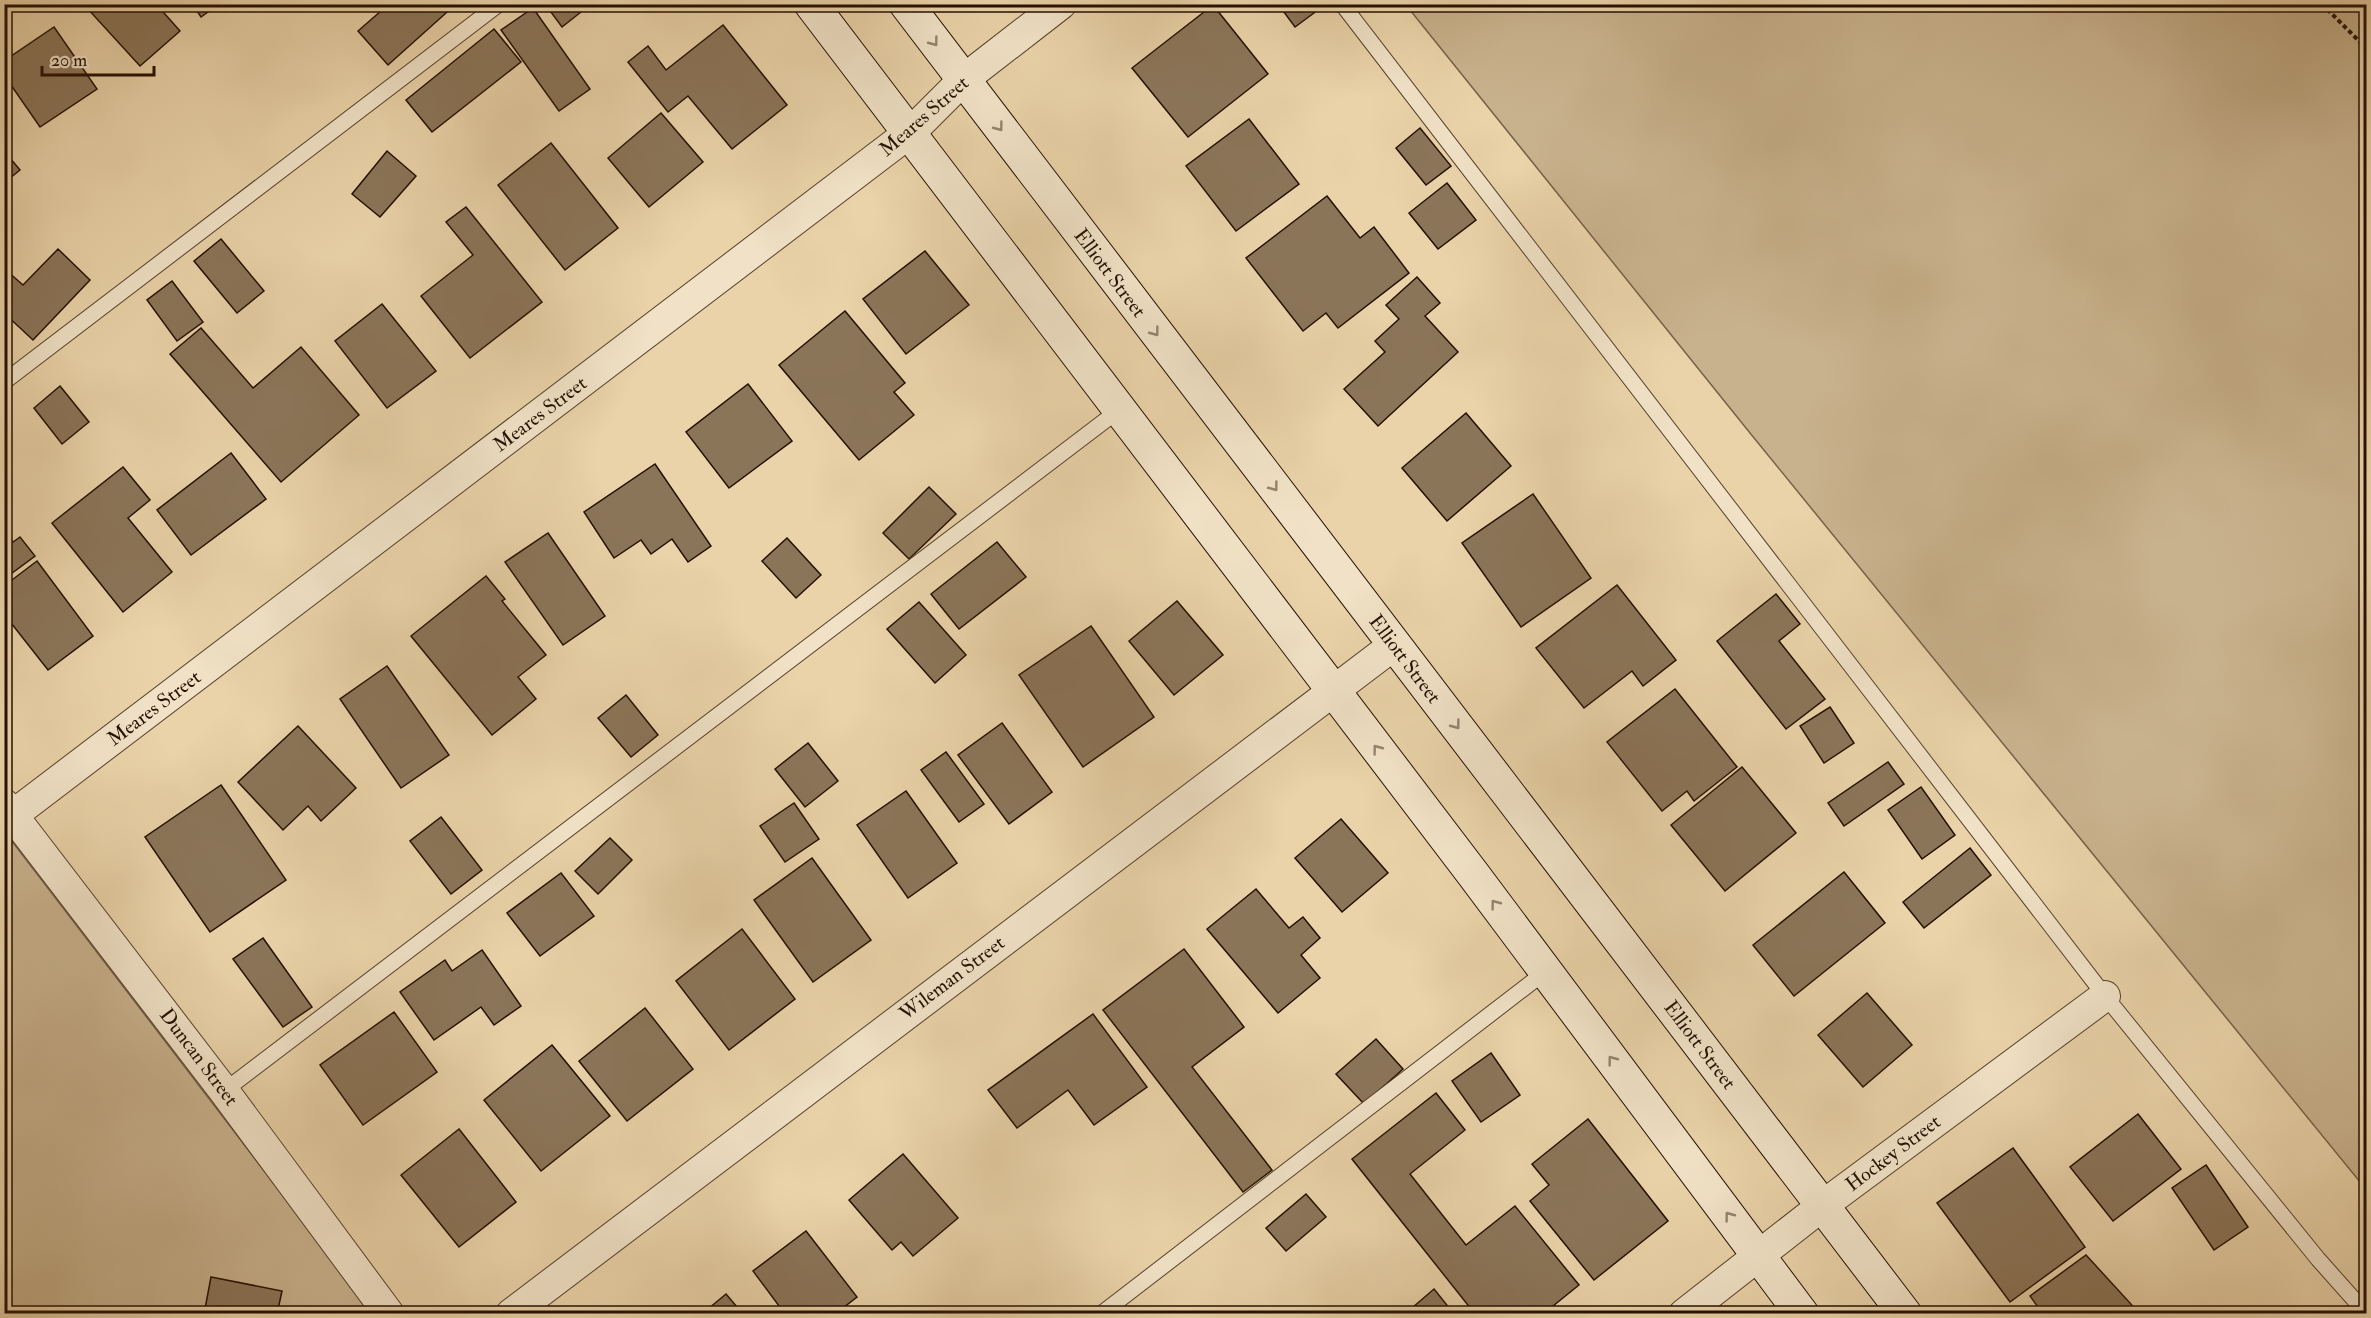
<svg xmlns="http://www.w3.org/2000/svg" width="2371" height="1318" viewBox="0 0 2371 1318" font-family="'IM FELL Double Pica',serif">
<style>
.green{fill:#c8b28d;stroke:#766148;stroke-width:1.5}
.building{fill:#8b7559;stroke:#241003;stroke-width:1.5}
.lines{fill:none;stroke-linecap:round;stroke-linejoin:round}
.lane-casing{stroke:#56412c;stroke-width:17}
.street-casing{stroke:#56412c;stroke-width:32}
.secondary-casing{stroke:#241003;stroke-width:35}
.path{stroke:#241003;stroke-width:4;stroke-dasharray:4.5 3;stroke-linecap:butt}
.lane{stroke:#f1e2c7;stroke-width:15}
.street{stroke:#f1e2c7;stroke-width:30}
.secondary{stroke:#f1e2c7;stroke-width:33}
.oneway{stroke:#95846f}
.labels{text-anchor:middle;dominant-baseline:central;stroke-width:5;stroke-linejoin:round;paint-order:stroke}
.street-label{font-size:20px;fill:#241003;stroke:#f1e2c7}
</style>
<rect width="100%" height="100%" fill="#ead3a9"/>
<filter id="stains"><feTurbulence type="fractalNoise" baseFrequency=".00333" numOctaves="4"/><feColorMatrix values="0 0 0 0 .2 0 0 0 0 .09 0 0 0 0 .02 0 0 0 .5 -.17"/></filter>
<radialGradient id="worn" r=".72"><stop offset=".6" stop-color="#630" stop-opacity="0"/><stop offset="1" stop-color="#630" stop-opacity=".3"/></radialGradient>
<g class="green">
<path d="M1406,5h960v1171l-6,6 -610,-749z"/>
<path d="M5,832l368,481h-368z"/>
</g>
<g class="building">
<path d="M91,4h65l24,27 -40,35 -53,-58z"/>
<path d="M192,4h27l-18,13z"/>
<path d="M389,4h67l-68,61 -30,-34z"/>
<path d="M545,4h46l-29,23z"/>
<path d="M1278,4h48l-31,23z"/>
<path d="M1213,5l55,69 -80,63 -56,-69z"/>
<path d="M533,8l57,81 -31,22 -58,-81z"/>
<path d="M723,25l64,80 -55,44 -44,-53 -20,16 -40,-50 20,-16 18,24z"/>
<path d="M54,27l43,62 -57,38 -36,-52v-14z"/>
<path d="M494,29l27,33 -89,70 -26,-32z"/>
<path d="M661,113l42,49 -54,45 -41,-49z"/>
<path d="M1249,119l50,65 -63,47 -50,-65z"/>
<path d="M1420,128l31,38 -25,19 -30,-37z"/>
<path d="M551,143l67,85 -53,42 -67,-85z"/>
<path d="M4,151l16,19 -16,13z"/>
<path d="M387,151l29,25 -36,41 -28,-23z"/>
<path d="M1447,183l29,37 -38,29 -29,-36z"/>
<path d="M1327,196l33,42 14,-11 35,46 -71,55 -12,-15 -23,18 -57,-73z"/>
<path d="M466,207l76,95 -72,56 -49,-62 52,-41 -27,-33z"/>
<path d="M221,239l43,52 -27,22 -43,-52z"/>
<path d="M58,249l32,31 -57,60 -29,-27v-12l5,-4 -5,-4v-19l3,-3 16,14z"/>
<path d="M925,251l44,54 -63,49 -43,-55z"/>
<path d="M1417,277l23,26 -15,13 33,36 -80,74 -34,-37 41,-37 -10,-11 24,-22 -13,-14z"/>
<path d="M172,281l31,41 -26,19 -30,-41z"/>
<path d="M382,304l54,67 -49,37 -52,-67z"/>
<path d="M845,311l60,72 -11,9 20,23 -55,45 -80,-95z"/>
<path d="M201,328l52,60 48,-41 58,68 -78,67 -111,-128z"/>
<path d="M748,384l44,57 -63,47 -43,-56z"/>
<path d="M60,386l29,36 -27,22 -28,-36z"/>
<path d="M1466,413l45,53 -64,55 -45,-53z"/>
<path d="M231,453l35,46 -75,56 -34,-45z"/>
<path d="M655,464l56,82 -23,16 -16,-23 -21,15 -10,-14 -27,18 -30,-46z"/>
<path d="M123,467l27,33 -22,18 44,54 -49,40 -71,-89z"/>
<path d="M929,487l27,27 -47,45 -26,-26z"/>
<path d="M1533,494l58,84 -70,49 -59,-84z"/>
<path d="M4,532l9,10 7,-5 15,19 -31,23z"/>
<path d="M548,533l57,83 -42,29 -58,-83z"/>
<path d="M787,538l34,37 -25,23 -34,-37z"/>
<path d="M997,542l29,35 -67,52 -28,-35z"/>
<path d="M37,561l56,75 -45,34 -44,-56v-28z"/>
<path d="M486,576l19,23 -3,2 44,54 -28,22 18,22 -44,36 -81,-99z"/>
<path d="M1617,585l59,75 -33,26 -11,-15 -48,37 -48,-60z"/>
<path d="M1776,594l24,30 -21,17 46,58 -39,30 -69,-88z"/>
<path d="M1177,601l46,54 -49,40 -45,-54z"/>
<path d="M919,602l47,53 -31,28 -48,-54z"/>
<path d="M1091,626l63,91 -71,50 -64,-92z"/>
<path d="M387,666l62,89 -48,33 -61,-89z"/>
<path d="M1675,689l62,78 -43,34 -7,-10 -25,20 -55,-69z"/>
<path d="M626,695l32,40 -27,22 -33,-39z"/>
<path d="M1830,707l24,36 -30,20 -24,-37z"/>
<path d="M1002,723l50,69 -43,32 -51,-69z"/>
<path d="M298,726l58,62 -35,33 -13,-15 -25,24 -45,-48z"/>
<path d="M808,743l30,38 -33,26 -30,-38z"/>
<path d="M946,752l38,52 -25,18 -38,-52z"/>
<path d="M1888,762l16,22 -60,42 -16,-23z"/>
<path d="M1742,767l54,66 -71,58 -54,-66z"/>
<path d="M221,785l65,95 -76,52 -65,-95z"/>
<path d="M1921,787l34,48 -33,24 -34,-49z"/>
<path d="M906,791l51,72 -49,35 -51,-73z"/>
<path d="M794,803l25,36 -34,23 -25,-36z"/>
<path d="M441,817l41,53 -31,24 -41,-53z"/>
<path d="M1341,819l47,54 -46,39 -47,-54z"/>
<path d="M610,838l22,22 -34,34 -23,-23z"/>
<path d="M1970,848l21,27 -67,53 -21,-26z"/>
<path d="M812,858l59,82 -58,42 -59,-82z"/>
<path d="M1844,872l41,51 -91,73 -41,-51z"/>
<path d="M561,873l33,43 -54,40 -33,-43z"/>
<path d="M1256,889l33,39 14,-11 17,21 -19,17 19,23 -42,35 -71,-84z"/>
<path d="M742,929l53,70 -66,51 -53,-69z"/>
<path d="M263,938l49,69 -29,20 -50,-68z"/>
<path d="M1184,949l60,78 -52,40 80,103 -29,22 -140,-182z"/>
<path d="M482,950l39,56 -27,19 -13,-18 -47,33 -34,-48 45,-32 7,11z"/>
<path d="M1867,993l45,52 -49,42 -45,-52z"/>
<path d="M645,1008l48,61 -66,52 -48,-60z"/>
<path d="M394,1012l43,60 -74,53 -43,-60z"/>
<path d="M1093,1014l54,73 -53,38 -26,-35 -51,38 -29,-38z"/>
<path d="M1376,1039l27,30 -39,35 -28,-30z"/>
<path d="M552,1045l58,71 -69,55 -57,-71z"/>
<path d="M1491,1053l29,42 -39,27 -29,-41z"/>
<path d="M1436,1093l29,37 -55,44 56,71 49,-39 64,79 -36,29h-68l-123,-155z"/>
<path d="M2138,1114l43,55 -68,52 -43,-54z"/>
<path d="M1588,1119l80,102 -74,59 -64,-79 19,-16 -17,-21z"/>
<path d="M459,1129l57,73 -57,45 -58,-72z"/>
<path d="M2013,1148l72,99 -75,55 -73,-99z"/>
<path d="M903,1154l55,64 -45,38 -12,-14 -9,8 -43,-50z"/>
<path d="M2206,1165l42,62 -34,23 -42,-62z"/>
<path d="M1306,1194l20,23 -40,34 -20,-23z"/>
<path d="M806,1231l51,66 -22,17h-50l-32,-43z"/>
<path d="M2086,1255l54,59h-97l-13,-18z"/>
<path d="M211,1277l71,14 -5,23h-73z"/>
<path d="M1434,1289l20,25h-49z"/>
<path d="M726,1294l17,20h-41z"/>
</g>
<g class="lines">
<defs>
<g id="lane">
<path d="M1342,4l763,992 213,263 48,54"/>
<path d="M4,382l495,-378"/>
<path d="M224,1091l895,-681"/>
<path d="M1101,1314l444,-342"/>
</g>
<g id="street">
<path d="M4,804l220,287 165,223"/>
<path d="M13,815l900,-685 50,-50 98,-76"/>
<path d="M511,1314l883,-669"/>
<path d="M1684,1314l138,-108 283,-210"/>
</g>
<g id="secondary">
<path d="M811,4l662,870 329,440"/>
<path d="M906,4l999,1310"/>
</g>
</defs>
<use href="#lane" class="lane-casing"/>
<use href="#street" class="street-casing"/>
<use href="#secondary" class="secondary-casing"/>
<path class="path" d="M2322,4l44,44"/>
<use href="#lane" class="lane"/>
<use href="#street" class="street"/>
<use href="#secondary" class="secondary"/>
</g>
<defs><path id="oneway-chevron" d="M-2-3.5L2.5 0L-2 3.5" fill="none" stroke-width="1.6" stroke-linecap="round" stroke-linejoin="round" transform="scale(1.5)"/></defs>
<g class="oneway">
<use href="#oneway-chevron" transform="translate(934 42) rotate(53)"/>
<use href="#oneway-chevron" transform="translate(999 127) rotate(53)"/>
<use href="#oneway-chevron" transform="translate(1155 332) rotate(53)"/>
<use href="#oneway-chevron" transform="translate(1274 487) rotate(53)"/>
<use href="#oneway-chevron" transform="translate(1456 725) rotate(53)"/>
<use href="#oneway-chevron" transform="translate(1377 749) rotate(-127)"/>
<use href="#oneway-chevron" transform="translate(1495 904) rotate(-127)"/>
<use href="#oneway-chevron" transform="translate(1612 1060) rotate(-127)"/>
<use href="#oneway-chevron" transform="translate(1729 1216) rotate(-127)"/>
</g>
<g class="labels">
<g class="street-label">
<text transform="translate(924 116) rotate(-41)">Meares Street</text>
<text transform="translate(1110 273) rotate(53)">Elliott Street</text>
<text transform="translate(540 414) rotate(-37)">Meares Street</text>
<text transform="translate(1405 659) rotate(53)">Elliott Street</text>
<text transform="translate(154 708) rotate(-37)">Meares Street</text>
<text transform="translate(952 978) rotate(-37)">Wileman Street</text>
<text transform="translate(1700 1045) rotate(53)">Elliott Street</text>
<text transform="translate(199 1057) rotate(53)">Duncan Street</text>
<text transform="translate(1893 1153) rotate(-37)">Hockey Street</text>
</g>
</g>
<rect width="2371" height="1318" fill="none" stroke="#ead3a9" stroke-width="24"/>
<rect x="6" y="6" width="2359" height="1306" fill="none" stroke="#241003" stroke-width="3"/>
<rect x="12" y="12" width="2347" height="1294" fill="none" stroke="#241003" stroke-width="1.5"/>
<path d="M42 66v9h112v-9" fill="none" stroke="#241003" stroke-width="3"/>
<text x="51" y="66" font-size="18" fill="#241003" stroke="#f1e2c7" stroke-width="4.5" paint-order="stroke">20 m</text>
<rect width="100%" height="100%" filter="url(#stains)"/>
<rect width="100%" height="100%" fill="url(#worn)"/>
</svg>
